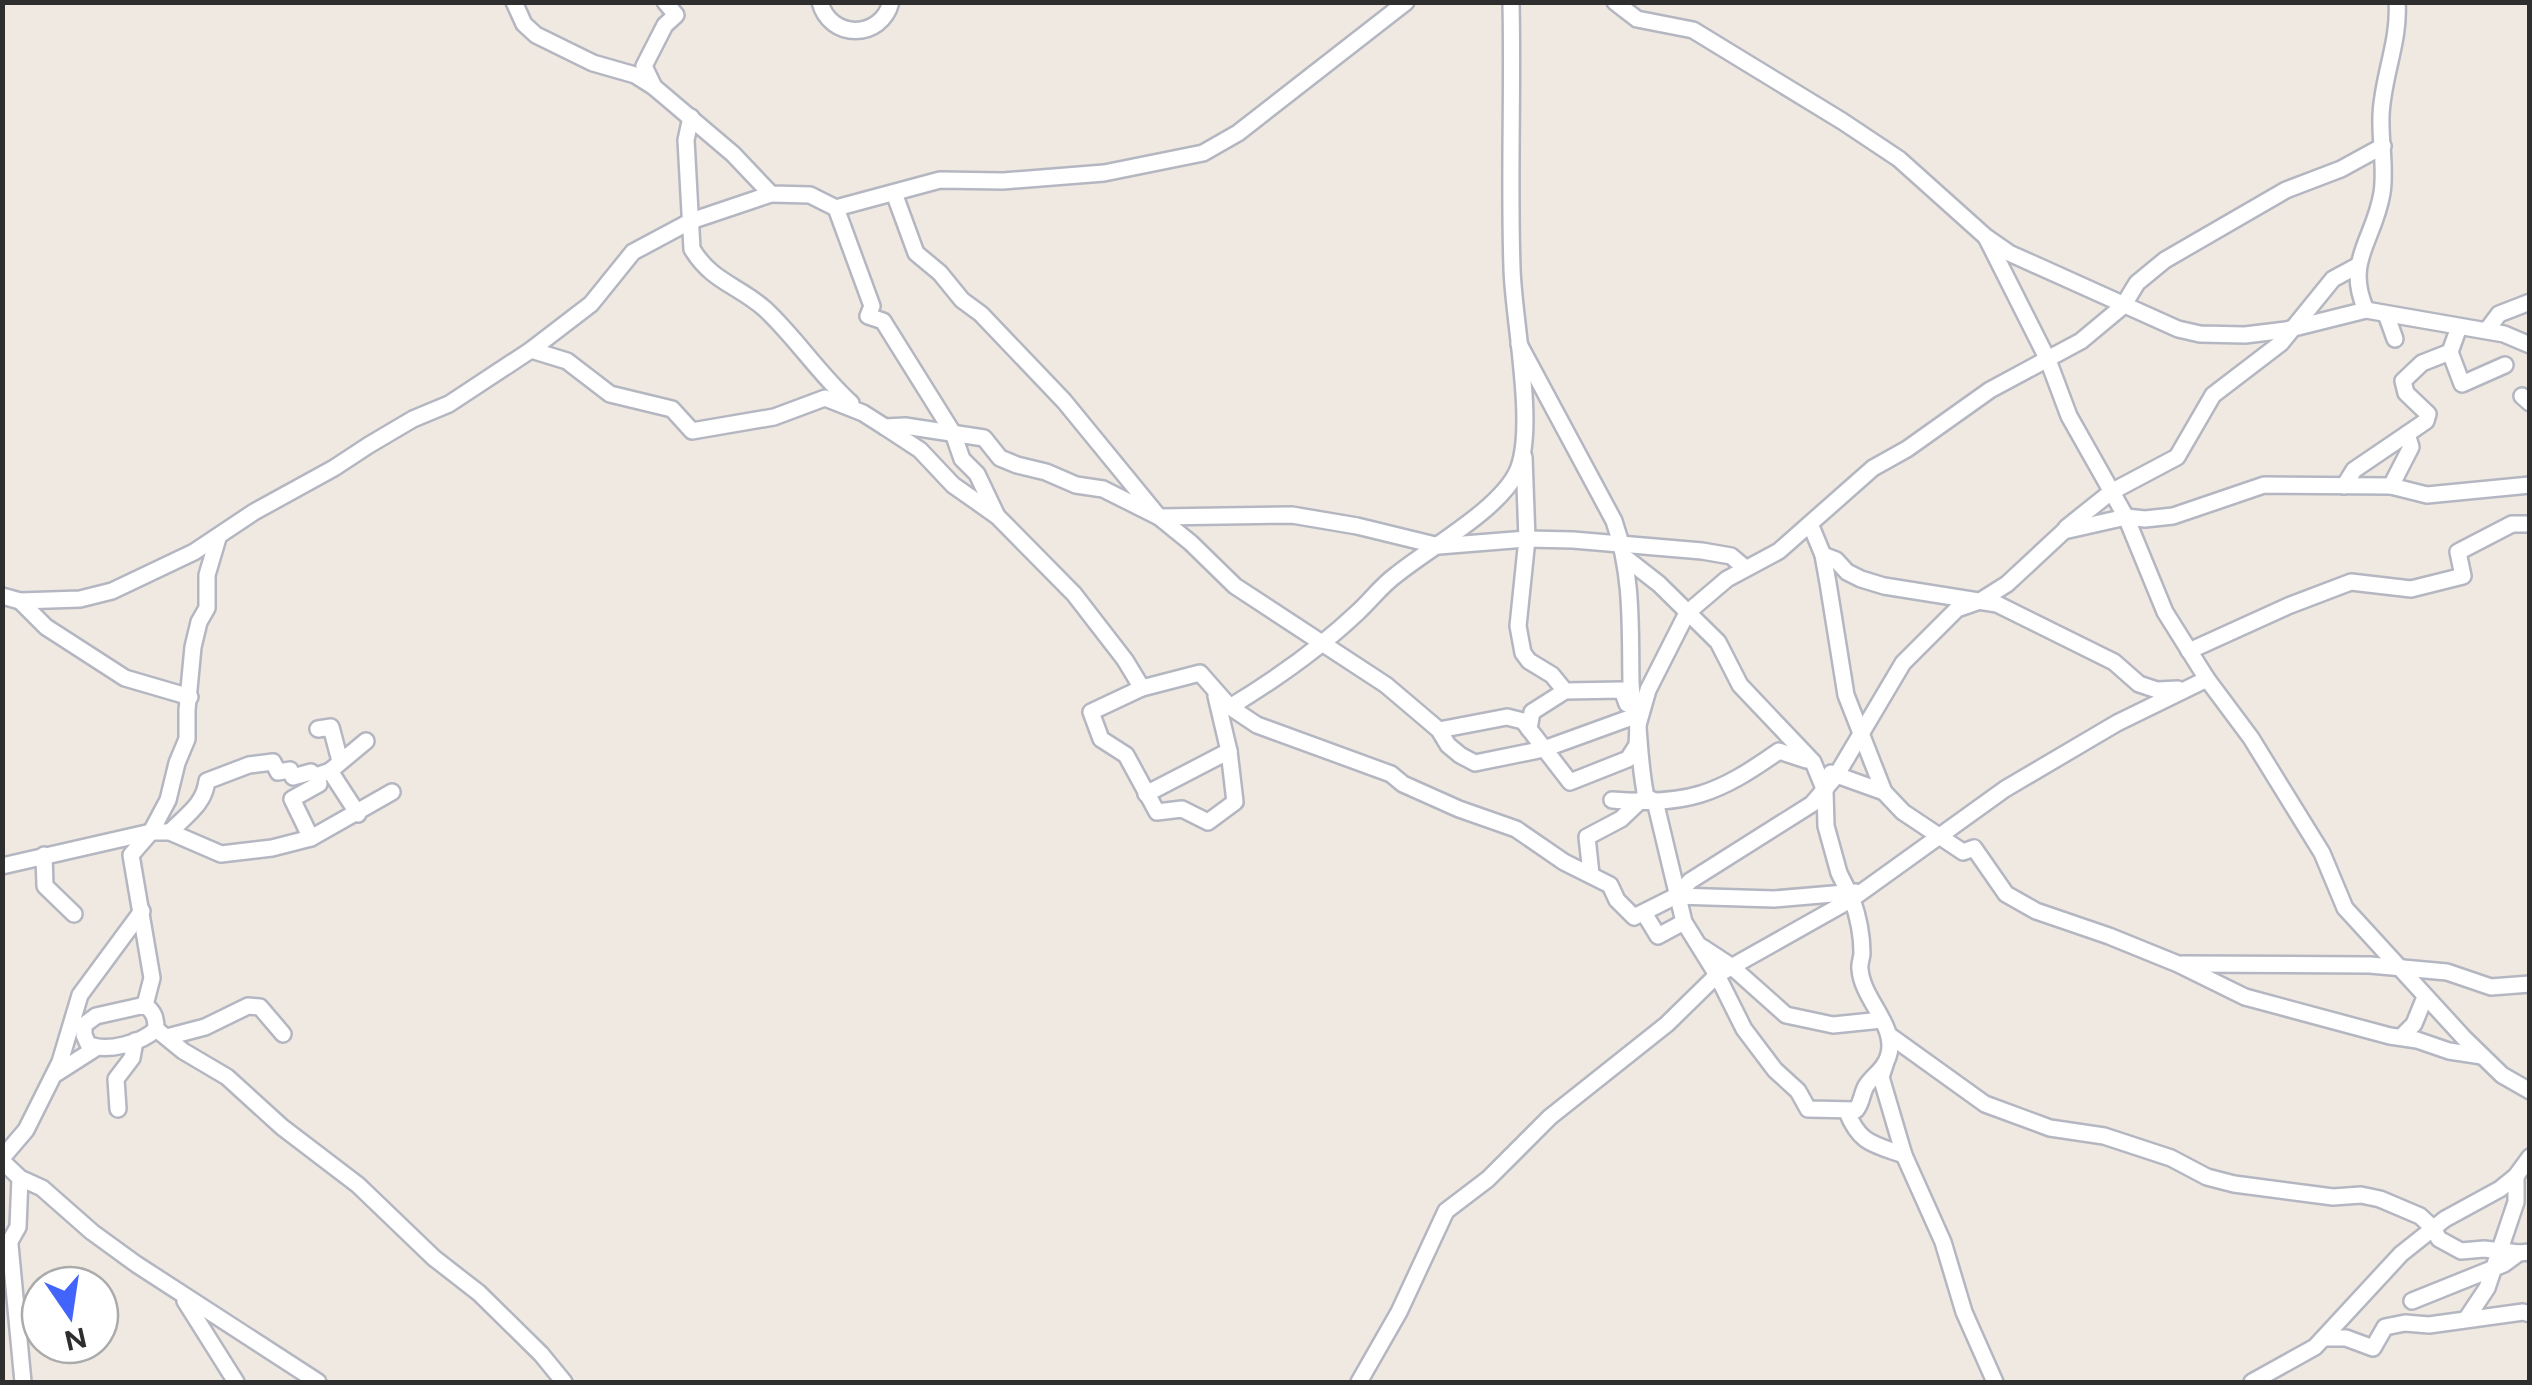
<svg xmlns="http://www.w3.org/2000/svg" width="2532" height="1385" viewBox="0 0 2532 1385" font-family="Figtree,sans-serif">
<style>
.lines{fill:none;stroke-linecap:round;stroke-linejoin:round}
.minor-casing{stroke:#b4b7c1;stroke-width:20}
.minor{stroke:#fff;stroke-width:15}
</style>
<rect width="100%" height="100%" fill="#efe9e1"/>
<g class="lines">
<defs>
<g id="minor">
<path d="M514,2l10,22 12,11 57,28 42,12 19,12 79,67 38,40 39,1 26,13 104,-28 63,1 101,-8 99,-20 35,-20 168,-131"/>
<path d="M820,2c10,38 61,38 71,0"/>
<path d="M1615,2l22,17 56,11 149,91 57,38 87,78 23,16 169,76 22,5 45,1 41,-5 80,-20 138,24 26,11"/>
<path d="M654,87l-10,-21 21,-41 11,-10 -11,-13"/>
<path d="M691,117l-5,23 6,109c20,33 46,36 73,60 31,29 54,65 86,94"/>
<path d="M894,193l22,60 24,20 22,27 19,14 83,87 95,116 32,26 44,43 151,99 53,45 9,15 12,10 15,8 69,-14 91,-33"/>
<path d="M836,208l36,98 -4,10 15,5 70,112 9,26 15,15 20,42"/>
<path d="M1986,237l62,123 21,56 57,101 39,95 42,67 44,59 71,115 23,55 119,130 38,37 28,16"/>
<path d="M2366,310c-22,-49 8,-69 16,-117 4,-25 -2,-51 -1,-77 1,-38 19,-75 16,-114"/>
<path d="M2386,314l9,25"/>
<path d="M2459,327l-9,25 12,32 43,-19"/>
<path d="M2487,330l12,-16 31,-12"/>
<path d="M1519,344l95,177c19,54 16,106 17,161 0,16 6,30 7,46 2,24 3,45 8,69l9,4 29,121 33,53 27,54 31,41 23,21 10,18 48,1c6,-8 5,-13 9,-22 5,-11 19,-17 23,-31 11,-30 -26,-57 -28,-88 -1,-5 2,-11 2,-16 0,-18 -4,-37 -10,-54l153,-110 112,-66 90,-44"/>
<path d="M531,350l36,11 43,33 62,15 20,22 82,-14 51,-19 38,15 22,14 20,-1 79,12 16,20 17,7 29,7 30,13 27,4 56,28 133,-2 65,11 82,20 88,-7 46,1 129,11 29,5 13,11"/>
<path d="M2522,396l8,7"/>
<path d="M885,427l35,23 33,35 44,31 77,78 51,66 17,28 58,-15 30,34c46,-28 89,-58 128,-95 13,-12 24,-27 38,-37 33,-27 103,-65 121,-103 20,-43 -4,-154 -5,-204 -3,-89 1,-177 -1,-266"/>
<path d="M1524,457l3,82 -9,87 5,27 6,8 23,14 13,16 57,-1 5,14"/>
<path d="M2344,486l10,-16 53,-36"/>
<path d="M2391,486l20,-39 -4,-13 19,-13 2,-7 -22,-21 -3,-12 19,-18 28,-11"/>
<path d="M1811,526l12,29 5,28 18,112 38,97"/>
<path d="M2066,528l45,-36 66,-35 36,-62 68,-52 52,-64 24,-13"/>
<path d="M1823,555l13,5 11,12 14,7 23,7 113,18 117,58 25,22 18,6 21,-1"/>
<path d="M2,596l18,5 60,-2 32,-8 82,-39 60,-40 80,-44 35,-23 44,-26 36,-15 82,-54 60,-46 42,-52 58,-31 80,-27"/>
<path d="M20,601l26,26 79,51 65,19"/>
<path d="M2189,651l99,-45 63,-24 60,7 52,-13 -5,-24 54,-28h18"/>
<path d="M1142,688l-51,24 10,27 25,16 31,57 25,-3 26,13 27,-20 -6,-51 -13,-55"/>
<path d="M1230,707l27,18 134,49 12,10 56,25 57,20 48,33 46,23 7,15 17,17 42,-21 14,-15 122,-77 24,-28 67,-113 54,-54 23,-8 27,-17 57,-53 62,-14 19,2 28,-3 91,-31 127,1 36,9 103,-10"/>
<path d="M318,729l13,-2 9,34"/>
<path d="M1529,729l3,-17 33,-21"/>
<path d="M1439,730l68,-13 16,4 47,61 58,-23 9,-14 1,-20 10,-35 39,-77 40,-34 52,-28 94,-83 34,-19 83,-59 91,-49 42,-35 14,-23 28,-23 121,-70 55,-21 42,-23"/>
<path d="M330,771l28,43"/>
<path d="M1831,773l53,19 19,20 60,40 11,-4 32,46 30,17 73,25 69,28 67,33 145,39 27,4 32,11 33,5"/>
<path d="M1146,794l83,-43"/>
<path d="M1612,800c76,6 106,-6 167,-49l27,9"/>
<path d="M170,832c16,-17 34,-27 37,-51l42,-16 24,-3 5,10 12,-2 3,7 18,-5 5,4 14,-5 36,-30"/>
<path d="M311,838l-19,-39 27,-15 -3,-8"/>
<path d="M44,855l1,31 29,28"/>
<path d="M2,866l149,-34h19l51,22 51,-6 39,-10 81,-46"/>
<path d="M1591,874l-4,-37 34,-18 21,-20"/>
<path d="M1676,896l98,3 82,-7"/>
<path d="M1644,913l14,23 26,-14"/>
<path d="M1702,947l29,19 55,49 47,10 49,-5"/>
<path d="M2182,964l188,1 77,7 44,15 39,-3"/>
<path d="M145,1005l7,-27 -21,-123 20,-23 17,-32 9,-37 10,-24v-29l6,-63 6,-25 8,-14v-33l11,-37"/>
<path d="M145,1005c9,7 11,13 11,24 -14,14 -50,24 -68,15l-4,-9v-10l12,-9z"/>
<path d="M156,1029l27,22 44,26 55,50 76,58 76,73 45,35 62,61 23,28"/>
<path d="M1889,1035l96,69 65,24 54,8 67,22 36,19 27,7 99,13 28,-2 19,4 40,17 13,12 6,11 22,12 23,-2 35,4"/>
<path d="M167,1037l38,-10 43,-21 12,1 23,27"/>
<path d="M2401,1037l13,-13 11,-27"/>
<path d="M1885,1065l-4,12 23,78 39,87 21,70 31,70"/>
<path d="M57,1073l39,-25"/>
<path d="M118,1109l-2,-30 16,-21 3,-17"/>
<path d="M1847,1112c13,32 26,32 57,43"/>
<path d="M2,1158l24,-28 34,-68 20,-67 62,-84"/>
<path d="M2,1161l18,17 22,10 50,44 44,32 182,118"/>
<path d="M10,1245l13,137"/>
<path d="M5,1250l13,-23 2,-49"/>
<path d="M185,1301l51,81"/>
<path d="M2412,1301l92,-37 15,-11 11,-1"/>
<path d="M2467,1318l20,-30 29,-86v-26"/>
<path d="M2325,1338h21l27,10 12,-21 20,-4 24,2 94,-13 7,2"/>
<path d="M1359,1382l40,-70 47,-101 42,-32 62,-62 117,-93 50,-49 135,-76 -13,-26 -13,-47 -1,-35 -12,-29 -73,-77 -22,-43 -59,-58 -32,-25"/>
<path d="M2252,1382l63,-35 86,-93 44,-35 55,-30 16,-13 14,-19"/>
</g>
</defs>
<use href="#minor" class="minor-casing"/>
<use href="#minor" class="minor"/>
</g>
<rect width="2532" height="1385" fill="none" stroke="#2e2e2e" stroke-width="10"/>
<g transform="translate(70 1315) rotate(167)"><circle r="48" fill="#ffffff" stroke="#ababab" stroke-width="2.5"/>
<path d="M0-8L18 38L0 25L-18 38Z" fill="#4264fb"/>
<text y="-15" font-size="28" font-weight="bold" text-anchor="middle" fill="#2e2e2e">N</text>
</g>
</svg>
